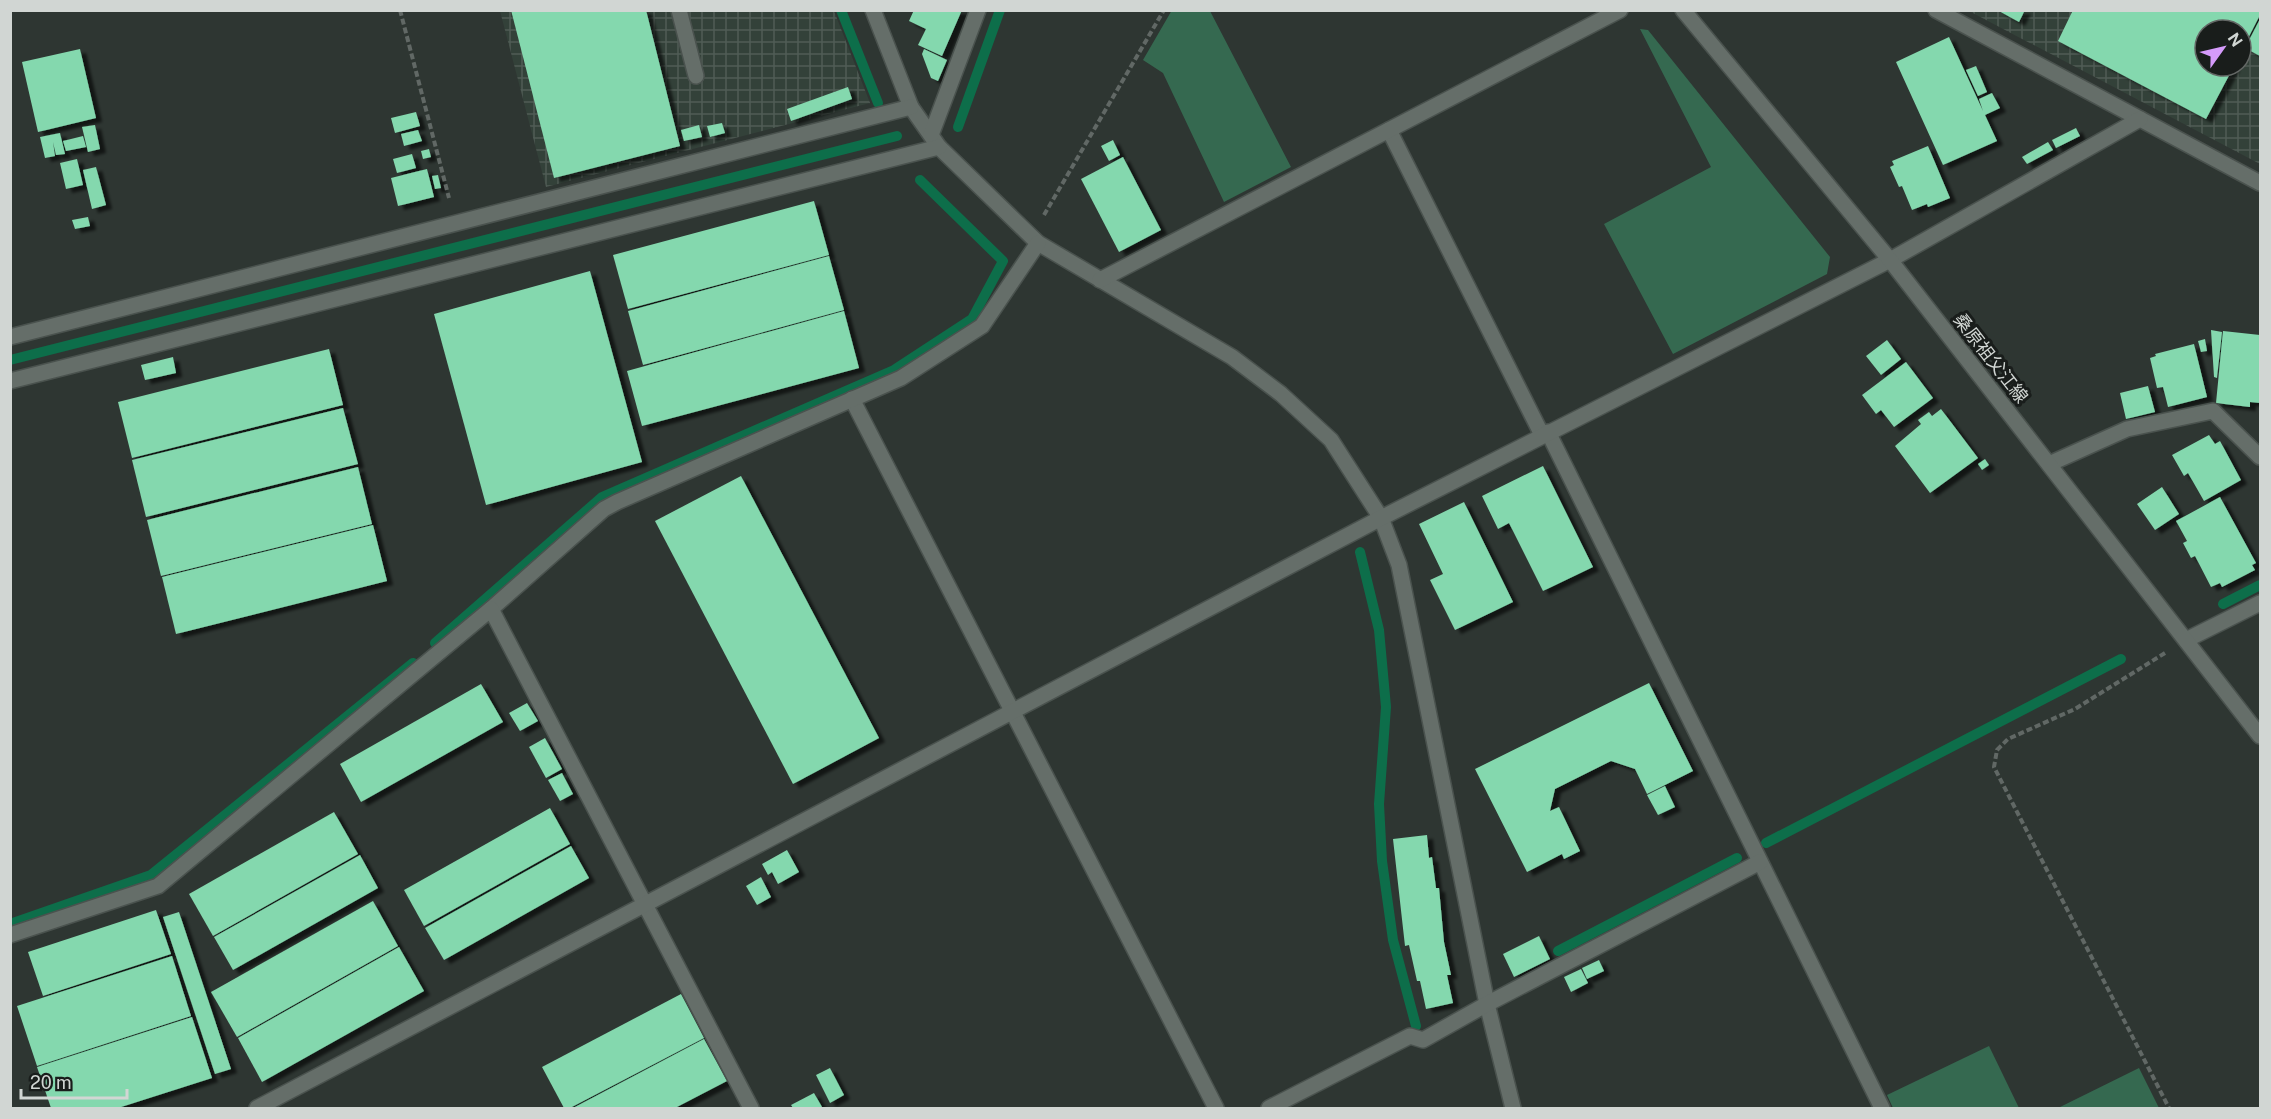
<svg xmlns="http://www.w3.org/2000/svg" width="2271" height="1119" viewBox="0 0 2271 1119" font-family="'Public Sans','Noto Sans JP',sans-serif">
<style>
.industrial{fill:url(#industrial-grid);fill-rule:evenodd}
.grass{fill:#356950}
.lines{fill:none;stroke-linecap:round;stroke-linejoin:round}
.stream{stroke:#0d6e4a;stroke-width:10}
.building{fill:#84d8ae;filter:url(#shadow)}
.service-casing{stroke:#4a524e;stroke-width:18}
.minor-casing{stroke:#4a524e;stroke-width:18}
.secondary-casing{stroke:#4a524e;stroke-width:18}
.path{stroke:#616865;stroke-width:4;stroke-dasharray:6 3;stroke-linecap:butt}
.service{stroke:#656e69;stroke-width:15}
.minor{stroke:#656e69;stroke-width:15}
.secondary{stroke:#656e69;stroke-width:15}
.labels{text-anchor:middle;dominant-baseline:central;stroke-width:6;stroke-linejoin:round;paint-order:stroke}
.street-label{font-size:18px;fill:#d1d6d3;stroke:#191d1b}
</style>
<defs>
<pattern id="industrial-grid" width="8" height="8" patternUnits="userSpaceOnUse" patternTransform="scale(1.5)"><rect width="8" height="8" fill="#334139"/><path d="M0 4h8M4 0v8" fill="none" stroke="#505c55"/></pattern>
<filter id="shadow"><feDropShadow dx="6" dy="4" stdDeviation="1.5" flood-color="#0009"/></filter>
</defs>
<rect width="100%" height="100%" fill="#2e3632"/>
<g class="industrial">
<path d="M500,11h334l36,92 -324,84z"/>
<path d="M1969,11h291v153zM2205,30h36v36h-36z"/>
</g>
<g class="grass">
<path d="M1172,10l38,1 81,156 -67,35 -61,-129 -20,-13z"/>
<path d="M1640,29l8,1 182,227 -3,17 -154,80 -69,-130 107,-57z"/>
<path d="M1989,1046l30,62h-126l-6,-13z"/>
<path d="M2139,1068l20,40h-101z"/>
</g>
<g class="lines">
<g class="stream">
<path d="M841,10l37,93"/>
<path d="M958,127l42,-117"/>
<path d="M10,360l887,-224"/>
<path d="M1360,552l19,78 7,77 -7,97 3,57 11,79 23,86"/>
<path d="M2223,604l37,-19"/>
<path d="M435,643l167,-146 292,-127 78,-51 31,-58 -83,-81"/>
<path d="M1766,843l355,-184"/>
<path d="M10,924l141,-49 262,-212"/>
<path d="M1558,951l179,-93"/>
</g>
</g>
<g class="building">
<path d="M511,10h135l34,136 -126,32z"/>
<path d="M914,10h48l-20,46 -24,-11 8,-16 -17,-8z"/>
<path d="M1997,10h28l-6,12z"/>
<path d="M2073,10h187v5l-19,37v-22h-36v36h29l-28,53 -148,-78z"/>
<path d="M2260,19v37l-15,-8z"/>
<path d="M1949,37l34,74 -4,-12 13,-6 8,15 -15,7 12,26 -54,24 -47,-103z"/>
<path d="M80,49l16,69 -58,14 -16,-70z"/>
<path d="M924,49l23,11 -9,21 -7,-3 -9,-24z"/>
<path d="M1976,66l11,26 -9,4 -12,-26z"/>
<path d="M848,87l4,12 -61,22 -4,-12z"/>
<path d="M416,112l4,14 -25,7 -4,-15z"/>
<path d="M722,123l3,10 -15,4 -3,-11z"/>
<path d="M95,125l5,24 -12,3 -6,-25z"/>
<path d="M699,125l3,12 -18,4 -3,-11z"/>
<path d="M2076,128l4,8 -24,12 -4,-8z"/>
<path d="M418,130l4,11 -18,5 -3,-12z"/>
<path d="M60,133l5,21 -9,1 -3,-13 2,14 -10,2 -5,-21z"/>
<path d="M83,136l3,11 -20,4 -3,-10z"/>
<path d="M1113,140l7,15 -11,6 -8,-15z"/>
<path d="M2048,142l5,8 -26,14 -5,-7z"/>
<path d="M1928,146l22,52 -22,9 -1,-3 -15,6 -10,-24 -3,1 -9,-20 4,-2 -2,-4z"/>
<path d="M429,149l2,8 -8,2 -2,-8z"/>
<path d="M412,154l4,14 -19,5 -4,-14z"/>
<path d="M1123,157l38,73 -42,22 -38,-73z"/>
<path d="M77,159l6,26 -17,4 -6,-26z"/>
<path d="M96,167l10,38 -14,4 -9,-39z"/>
<path d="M427,169l7,28 -36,9 -7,-28z"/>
<path d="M438,175l3,13 -6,1 -3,-13z"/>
<path d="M814,201l15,54 -201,54 -15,-54z"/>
<path d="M88,217l2,9 -15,3 -3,-9z"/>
<path d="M829,256l15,54 -201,55 -15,-54z"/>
<path d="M590,271l52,191 -156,43 -52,-191z"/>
<path d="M844,311l15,57 -217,58 -15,-55z"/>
<path d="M2211,330l11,2 -5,46 -3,-1z"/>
<path d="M2223,331l37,4v68l-10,-1v5l-34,-4z"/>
<path d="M2205,339l2,12 -6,1 -3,-11z"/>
<path d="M1887,340l14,19 -20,16 -15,-19z"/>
<path d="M2194,344l13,53 -39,10 -5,-20 -6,1 -7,-30 6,-2 -1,-2z"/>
<path d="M329,349l14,56 -211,53 -14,-56z"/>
<path d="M173,357l3,16 -31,7 -4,-15z"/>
<path d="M1906,362l27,36 -39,29 -13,-17 -5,4 -14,-19z"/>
<path d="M2148,386l7,26 -29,7 -6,-26z"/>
<path d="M343,408l15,56 -212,53 -14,-57z"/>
<path d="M1941,409l37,49 -48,35 -35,-47 26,-22 -3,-4 11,-8 3,4z"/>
<path d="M2209,435l6,9 5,-3 21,39 -37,21 -16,-28 -4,3 -12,-21z"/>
<path d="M1985,459l4,6 -7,5 -4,-6z"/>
<path d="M1543,466l50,101 -50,24 -34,-68 -11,6 -16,-33z"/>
<path d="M358,467l14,57 -211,52 -14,-56z"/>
<path d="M741,476l138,262 -86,46 -138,-263z"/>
<path d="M2162,487l17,27 -24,16 -18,-26z"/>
<path d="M2220,497l36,66 -4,2 3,5 -33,17 -2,-4 -9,4 -16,-31 -4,2 -8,-15 4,-2 -11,-20z"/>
<path d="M1464,502l49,100 -58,28 -25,-50 13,-6 -24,-50z"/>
<path d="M373,525l14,56 -211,53 -14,-57z"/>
<path d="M1649,683l44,88 -46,23 -12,-25 -24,-8 -56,28 -5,22 9,-4 21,44 -16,8 -2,-5 -35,18 -52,-103z"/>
<path d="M481,684l22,38 -142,80 -21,-38z"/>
<path d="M527,703l11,18 -18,10 -11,-18z"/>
<path d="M545,738l17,31 -16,9 -17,-31z"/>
<path d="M562,773l11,21 -13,7 -12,-21z"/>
<path d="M1665,786l10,21 -17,8 -11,-20z"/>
<path d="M550,808l20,36 -146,82 -20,-36z"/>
<path d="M334,812l24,42 -145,82 -24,-42z"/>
<path d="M1427,835l2,23 3,-1 4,31h3l5,54 7,33h-4l6,28 -27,6 -6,-28h-3l-8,-36 -4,1 -12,-107z"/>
<path d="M571,846l18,32 -145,82 -19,-32z"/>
<path d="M787,850l12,22 -21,12 -6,-12 -4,3 -6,-11z"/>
<path d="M360,855l18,33 -145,82 -19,-33z"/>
<path d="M761,877l10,20 -14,8 -11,-19z"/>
<path d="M373,901l25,45 -161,91 -26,-45z"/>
<path d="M156,910l15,44 -128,42 -15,-44z"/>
<path d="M179,912l52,157 -16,5 -52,-157z"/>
<path d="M1539,936l11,23 -36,18 -11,-23z"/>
<path d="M399,947l25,44 -162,91 -24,-44z"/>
<path d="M172,956l19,60 -154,50 -20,-60z"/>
<path d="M1599,960l5,11 -17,8 -5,-11z"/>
<path d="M1581,969l7,14 -17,9 -7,-15z"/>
<path d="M681,994l23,44 -134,70h-6l-22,-41z"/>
<path d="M192,1017l20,61 -94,30h-67l-14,-41z"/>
<path d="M704,1039l23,42 -52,27h-102z"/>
<path d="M830,1068l14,27 -14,8 -14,-28z"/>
<path d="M814,1093l8,14 -29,1 -2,-3z"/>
</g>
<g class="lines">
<defs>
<path id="service" d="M679,10l17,66"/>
<g id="minor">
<path d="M873,10l38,97 28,40 99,96 194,114 49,37 50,46 50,78 18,47 88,439 26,104"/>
<path d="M1936,10l324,173"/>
<path d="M1389,130l153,305"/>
<path d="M931,135l47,-125"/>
<path d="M1100,280l520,-270"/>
<path d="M10,337l901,-230"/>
<path d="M10,381l929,-234"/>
<path d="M852,399l364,709"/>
<path d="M1548,432l334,676"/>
<path d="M2049,464l78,-35 86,-18 47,46"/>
<path d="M491,609l113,-100 13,-7 284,-124 81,-52 56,-83"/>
<path d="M2186,640l74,-37"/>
<path d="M10,935l148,-49 333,-277 260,499"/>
<path d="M257,1108l1124,-590 509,-258 250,-141"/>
<path d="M1269,1108l141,-72 13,4 64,-36 273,-142"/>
</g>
<path id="secondary" d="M1683,10l207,250 370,476"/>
</defs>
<use href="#service" class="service-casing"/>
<use href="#minor" class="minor-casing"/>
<use href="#secondary" class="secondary-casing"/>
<g class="path">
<path d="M400,10l49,188"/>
<path d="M1044,215l120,-205"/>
<path d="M2165,653l-90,56 -67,30 -11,11 -3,17 175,341"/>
</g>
<use href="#service" class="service"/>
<use href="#minor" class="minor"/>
<use href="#secondary" class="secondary"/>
</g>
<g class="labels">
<g class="street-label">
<text transform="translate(1991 358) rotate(52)">桑原祖父江線</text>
</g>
</g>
<rect width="2271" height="1119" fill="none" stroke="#d1d6d3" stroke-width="24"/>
<g transform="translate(2223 48) rotate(56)"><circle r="28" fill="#191d1b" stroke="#636765" stroke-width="1.5"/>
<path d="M0-4.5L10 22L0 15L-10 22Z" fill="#d59bfb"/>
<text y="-9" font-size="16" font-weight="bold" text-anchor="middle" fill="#d1d6d3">N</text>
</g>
<path d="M21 1089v9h106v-9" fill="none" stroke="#d1d6d3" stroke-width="3"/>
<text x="30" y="1089" font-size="18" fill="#d1d6d3" stroke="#191d1b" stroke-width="4.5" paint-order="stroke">20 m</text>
</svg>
